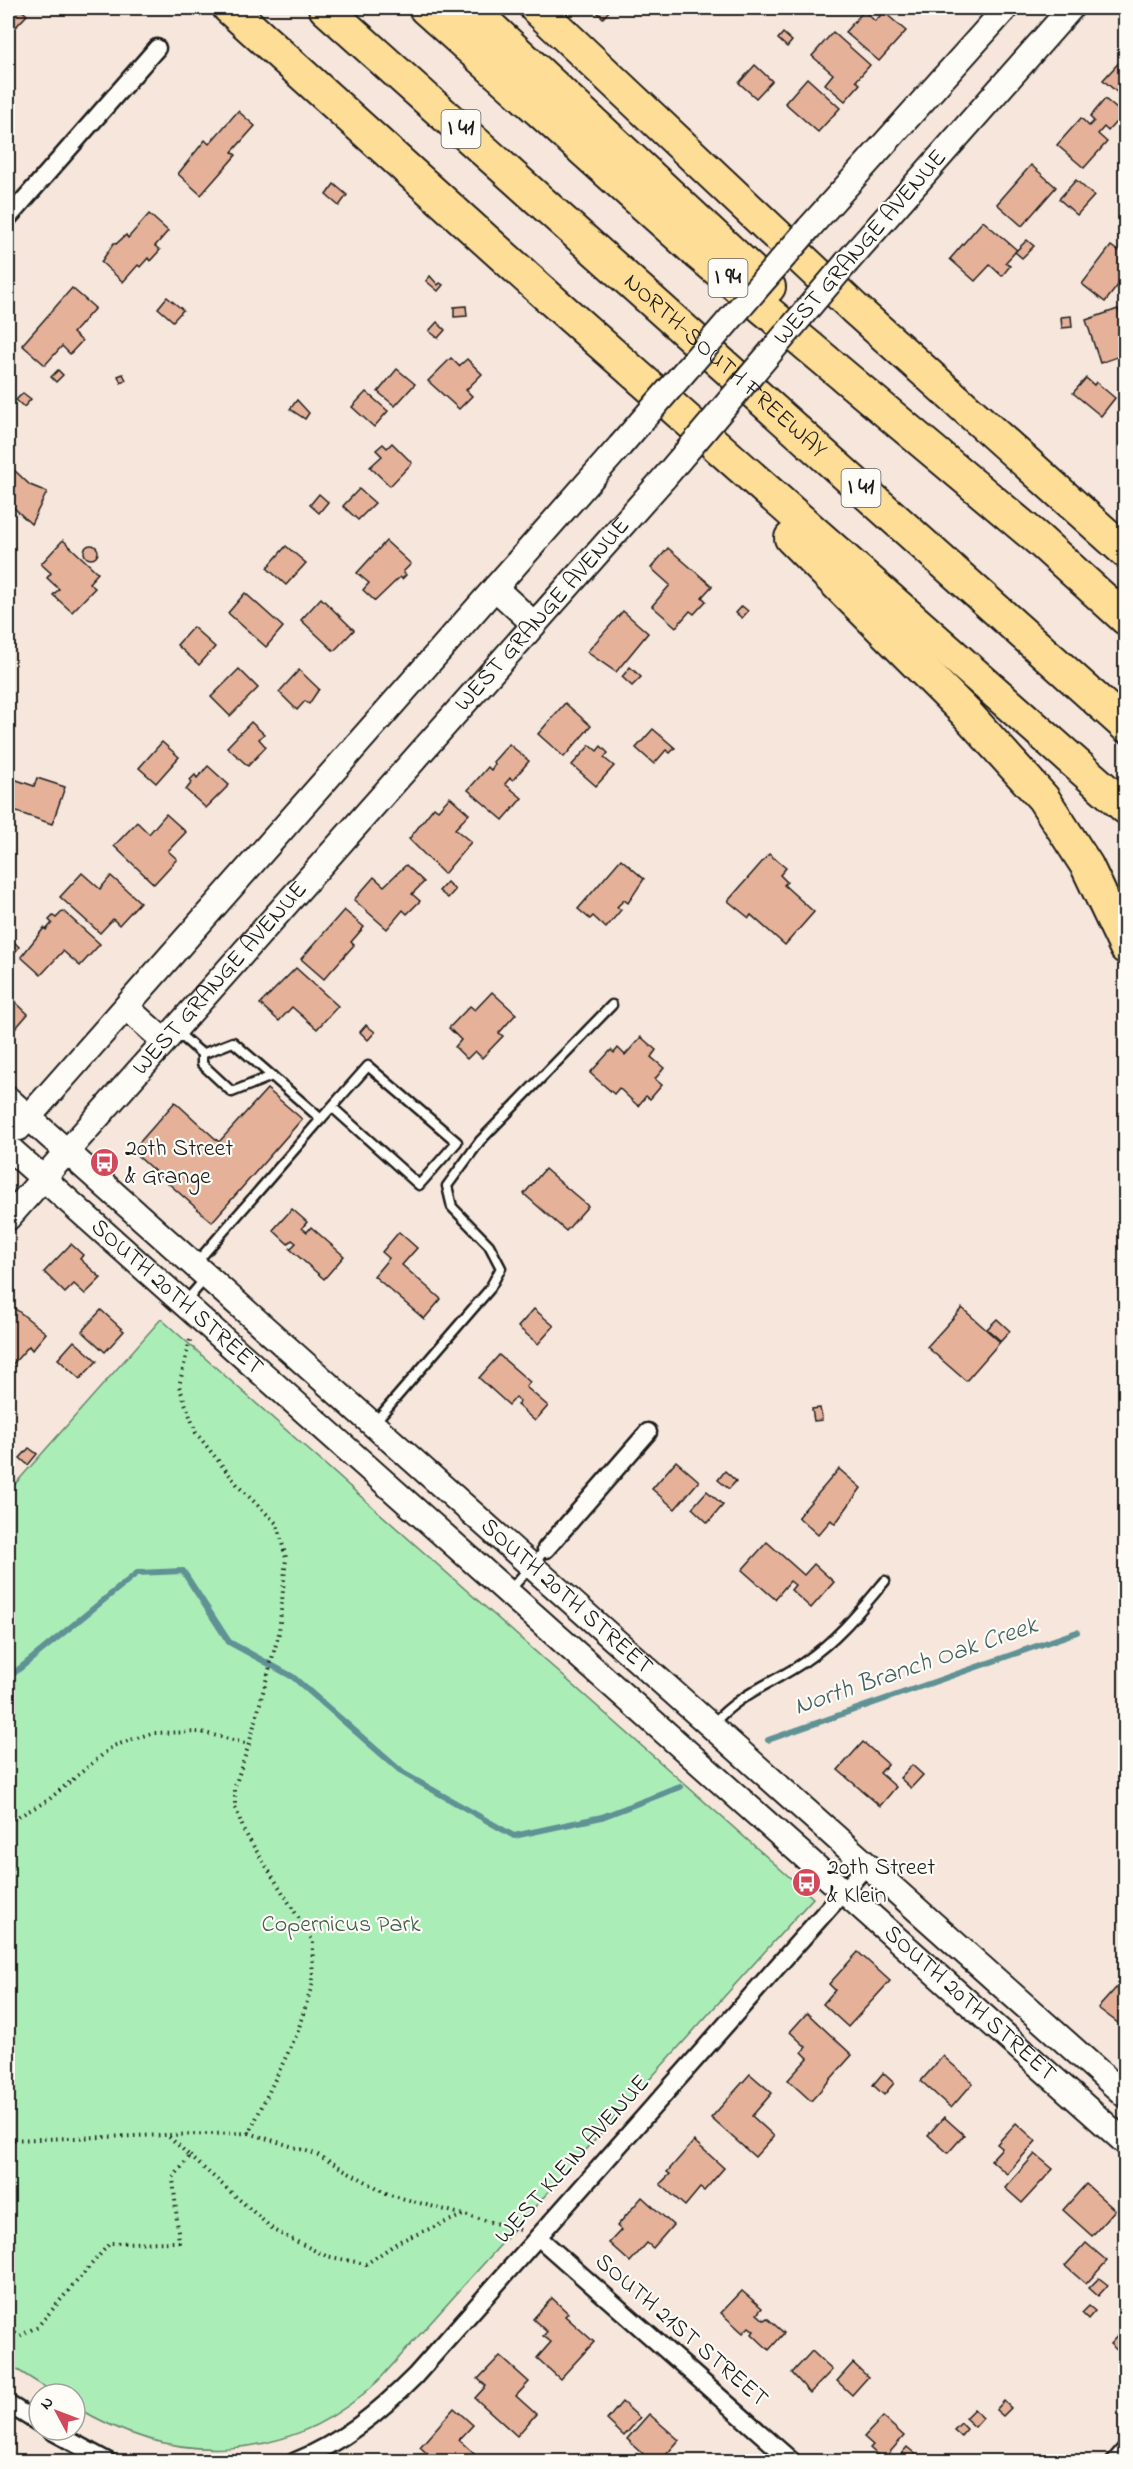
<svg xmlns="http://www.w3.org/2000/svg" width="1133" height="2469" viewBox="0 0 1133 2469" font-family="'Indie Flower',sans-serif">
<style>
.green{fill:#abedb7;stroke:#64846a;stroke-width:1.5}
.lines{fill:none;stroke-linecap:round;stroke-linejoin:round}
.stream{stroke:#609295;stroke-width:6}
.building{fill:#e5b199;stroke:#1c1c1c;stroke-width:1.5}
.lane-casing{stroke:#1c1c1c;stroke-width:13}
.street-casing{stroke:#1c1c1c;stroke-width:21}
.secondary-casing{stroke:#1c1c1c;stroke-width:28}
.highway-casing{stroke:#1c1c1c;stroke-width:36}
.path{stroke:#1c1c1c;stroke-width:4;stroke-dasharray:1.5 4.5;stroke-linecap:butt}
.lane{stroke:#fdfcf7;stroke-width:8}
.street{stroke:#fdfcf7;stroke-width:16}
.secondary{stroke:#fdfcf7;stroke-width:24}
.highway{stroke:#fedd96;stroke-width:32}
.secondary-bridge-casing{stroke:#1c1c1c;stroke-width:28;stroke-linecap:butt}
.secondary-bridge{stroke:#fdfcf7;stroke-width:24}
.labels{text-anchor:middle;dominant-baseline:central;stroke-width:4.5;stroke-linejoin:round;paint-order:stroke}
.shield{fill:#fdfcf7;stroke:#605f5e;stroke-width:1.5}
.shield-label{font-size:22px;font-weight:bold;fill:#1c1c1c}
.street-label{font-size:24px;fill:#1c1c1c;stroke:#fdfcf7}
.poi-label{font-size:24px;fill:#1c1c1c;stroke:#fdfcf7;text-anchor:start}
.park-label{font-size:24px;fill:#475b4a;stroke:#fdfcf7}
.water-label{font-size:26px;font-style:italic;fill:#446162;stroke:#fdfcf7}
</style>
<rect width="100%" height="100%" fill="#f6e6db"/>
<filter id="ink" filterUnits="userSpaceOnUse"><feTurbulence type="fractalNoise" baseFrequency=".0167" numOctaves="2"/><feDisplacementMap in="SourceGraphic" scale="12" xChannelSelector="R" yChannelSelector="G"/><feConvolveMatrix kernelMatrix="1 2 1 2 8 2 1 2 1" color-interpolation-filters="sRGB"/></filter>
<g filter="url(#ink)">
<path class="green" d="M161,1319l652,579 -435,483c-87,83 -203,87 -303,25v-12h-19l-48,-30v-872z"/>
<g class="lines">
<g class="stream">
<path d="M8,1678l129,-105 46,-2 46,71 64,35 110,96 111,63 88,-19 78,-30"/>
<path d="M768,1740l309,-108"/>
</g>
</g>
<g class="building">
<path d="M8,8h11l8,7 -18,19 5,4 -6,7z"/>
<path d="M597,8h10l3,2 -7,8 -8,-8z"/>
<path d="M873,8h15l-4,4 22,19 -27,30 -34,-29 19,-21 11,10 6,-6z"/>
<path d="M833,32l37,33 -14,16 4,3 -15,17 -20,-17 8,-10 -21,-18z"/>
<path d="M783,33l9,8 -5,6 -9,-8z"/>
<path d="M1126,55v45l-23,-20z"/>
<path d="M755,65l17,16 -16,17 -17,-15z"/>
<path d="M807,78l33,30 -22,24 -33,-29z"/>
<path d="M1105,99l18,15 3,-2v20l-11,-9 -7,8 -4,-4 -6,7 9,8 -23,26 -27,-23 24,-27 8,8 5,-5 -4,-4z"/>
<path d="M238,111l17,15 -23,26 4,3 -35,40 -23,-21 27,-34 4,4z"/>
<path d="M1031,165l25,22 -34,39 -25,-22z"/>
<path d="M1076,180l18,16 -17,19 -18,-16z"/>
<path d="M334,184l13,11 -8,11 -13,-11z"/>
<path d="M149,214l19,17 -13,15 5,4 -10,11 -2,-3 -8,9 -2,-2 -15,17 -22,-20 13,-19 2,1 10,-9 2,3z"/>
<path d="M983,221l34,29 -12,13 5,3 -8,10 -12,-11 -15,16 -25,-22z"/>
<path d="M1027,240l7,6 -12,12 -7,-6z"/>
<path d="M1126,241v34l-21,27 -23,-18 29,-38 7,5z"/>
<path d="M430,276l8,9 2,-2 3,2 -5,6 -12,-10z"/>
<path d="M72,288l23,20 -22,25 9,8 -12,13 -8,-8 -17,19 -23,-20z"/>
<path d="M167,297l16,13 -10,11 -15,-13z"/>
<path d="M466,306l1,10 -13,1v-10z"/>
<path d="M1118,309l8,22v23l-26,9 -14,-43z"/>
<path d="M1071,316l1,11 -10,1 -1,-11z"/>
<path d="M437,322l8,8 -7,8 -9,-7z"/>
<path d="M451,358l8,8 8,-7 15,15 -16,16 6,6 -13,13 -31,-28z"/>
<path d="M397,369l18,15 -20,22 -17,-14z"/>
<path d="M58,370l5,5 -7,7 -5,-5z"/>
<path d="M123,374l3,6 -5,3 -3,-7z"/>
<path d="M1086,378l8,7 2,-3 19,16 -14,18 -28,-23z"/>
<path d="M366,392l22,19 -14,16 -22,-20z"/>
<path d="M23,393l8,6 -7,8 -8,-7z"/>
<path d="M297,400l12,13 -4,6 -15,-10z"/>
<path d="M1126,437v13l-7,-5z"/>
<path d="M392,443l20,20 -22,23 -20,-19 12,-11 -6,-6 7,-6 4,4z"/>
<path d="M12,468l18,17 17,7 -16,32 -21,-20 -2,2v-33z"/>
<path d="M359,489l16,14 -17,17 -15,-14z"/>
<path d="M319,494l9,8 -9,11 -9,-8z"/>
<path d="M63,540l35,33 -9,10 6,5 -23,24 -19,-17 6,-6 -12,-11 4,-5 -10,-9z"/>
<path d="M386,541l25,23 -8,8 3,3 -4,4 -2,-2 -25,24 -12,-11 6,-7 -12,-10z"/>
<circle cx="91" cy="552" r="7"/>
<path d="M286,546l20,17 -20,22 -19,-17z"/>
<path d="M668,548l44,38 -10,11 4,4 -12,13 -4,-3 -14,16 -24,-21 18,-21 -19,-17z"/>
<path d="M245,593l38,34 -17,20 -38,-34z"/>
<path d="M321,598l33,32 -20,21 -33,-31z"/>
<path d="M742,606l6,5 -6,7 -6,-5z"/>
<path d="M623,611l25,22 -32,39 -29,-20z"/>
<path d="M193,627l22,20 -16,18 -22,-20z"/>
<path d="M630,667l11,10 -9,9 -10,-9z"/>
<path d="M239,669l19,19 -28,28 -19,-19z"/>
<path d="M299,670l20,19 -10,15 -4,-3 -8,9 -18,-18z"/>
<path d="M565,703l26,23 -27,31 -26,-23z"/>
<path d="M251,722l13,12 -5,5 7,8 -18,19 -21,-19z"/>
<path d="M653,729l22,19 -5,5 -4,-3 -12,14 -18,-16z"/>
<path d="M162,742l17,15 -23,26 -17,-15z"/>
<path d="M509,744l20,17 -16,19 -3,-2 -5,6 17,14 -19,22 -35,-30 20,-23 3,3 4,-6 -2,-2z"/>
<path d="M590,745l7,6 4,-5 7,7 -4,5 10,8 -18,20 -24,-21z"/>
<path d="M208,766l21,19 -23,23 -20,-18 6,-8 -2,-2 5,-5 2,3z"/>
<path d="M8,777l26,9 3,-8 28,9 -13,37 -44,-15z"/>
<path d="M450,797l19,17 -14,15 16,13 -27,32 -35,-35 25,-32 4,3z"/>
<path d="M166,814l20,18 -18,19 9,8 -23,25 -40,-38 23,-24 12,12z"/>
<path d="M769,854l17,14 -6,7 7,7 -3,3 30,27 -29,33 -34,-30 -2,3 -21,-17z"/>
<path d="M621,859l23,20 -16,24 -4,-3 -7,7 4,3 -15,18 -13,-12 -3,3 -12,-10z"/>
<path d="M406,865l18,17 -12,12 8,7 -13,13 -4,-4 -16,19 -33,-29 20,-23 10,9z"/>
<path d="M82,873l18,16 11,-13 29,26 -21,23 -6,-6 -13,14 -40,-36z"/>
<path d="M447,882l8,8 -7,8 -9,-7z"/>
<path d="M344,910l20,17 -13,15 3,3 -30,34 -23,-20z"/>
<path d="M63,911l37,33 -20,22 -17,-15 -22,24 -20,-18 23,-29 2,2 6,-7 -3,-3 4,-4 3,2z"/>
<path d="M13,941l6,6 -6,8 -5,-8z"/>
<path d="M296,968l42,38 -21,23 -25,-22 -13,14 -19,-17z"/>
<path d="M492,992l24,22 -17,19 4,3 -21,22 -7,-7 -8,8 -12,-12 6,-7 -12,-12 21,-22 5,4z"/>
<path d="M8,995l20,19 -20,23z"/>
<path d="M366,1025l9,7 -7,8 -8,-8z"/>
<path d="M641,1037l15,13 -5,7 13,11 -9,11 7,6 -12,14 -4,-3 -8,10 -19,-18 -5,6 -24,-21 21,-23 3,3 4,-5 7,7z"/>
<path d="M267,1089l35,30 -90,103 -80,-71 43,-49 44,40z"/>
<path d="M545,1169l43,37 -22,25 -42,-37z"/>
<path d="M292,1209l15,13 -5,6 5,4 4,-5 33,29 -20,23 -34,-30 6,-6 -4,-3 -4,4 -15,-14z"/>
<path d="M399,1232l18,16 -15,17 39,34 -17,20 -50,-43 15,-18 -7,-6z"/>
<path d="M71,1244l12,11 -3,4 21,19 -16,16 -11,-10 -9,9 -21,-21z"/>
<path d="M13,1307l33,26 -14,17 -3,-4 -17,19 -4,-4v-48z"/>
<path d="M962,1308l38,34 -34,39 -39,-34z"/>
<path d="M534,1309l20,17 -16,18 -20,-17z"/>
<path d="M101,1310l23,21 -19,21 -23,-21z"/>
<path d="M997,1319l13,12 -9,10 -14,-12z"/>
<path d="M74,1341l23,20 -17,18 -22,-20z"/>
<path d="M499,1355l31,27 -4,5 22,19 -13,15 -18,-16 3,-4 -4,-4 -7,8 -30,-27z"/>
<path d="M820,1408l2,12 -8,1 -2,-12z"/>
<path d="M29,1448l8,6 -9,11 -8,-7z"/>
<path d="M676,1461l23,20 -24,28 -23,-20z"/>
<path d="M839,1469l22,19 -26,36 -4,-4 -13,15 -20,-18z"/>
<path d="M725,1471l11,10 -7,8 -11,-9z"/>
<path d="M707,1491l16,14 -15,18 -16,-15z"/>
<path d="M767,1542l37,33 10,-11 20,18 -23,26 -20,-18 4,-5 -5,-4 -15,18 -33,-29z"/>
<path d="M863,1742l25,22 -8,9 16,14 -16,19 -42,-36z"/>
<path d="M912,1765l11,10 -12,13 -11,-10z"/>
<path d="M858,1952l32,29 -42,46 -25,-23 12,-14 -6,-6z"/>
<path d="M1116,1988l10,8v33l-28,-21z"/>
<path d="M807,2013l45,42 -41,46 -23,-21 20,-22 -6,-6 4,-5 -16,-15z"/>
<path d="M943,2056l30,27 -22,25 -30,-27z"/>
<path d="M883,2073l11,10 -10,12 -11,-10z"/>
<path d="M750,2074l22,19 -20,23 22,20 -19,21 -44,-39z"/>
<path d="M944,2117l20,18 -16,18 -20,-18z"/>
<path d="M1016,2123l20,18 -29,33 -16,-14 11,-12 -5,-4z"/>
<path d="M694,2141l30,27 -20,23 -4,-3 -15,18 -25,-22 10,-10 -3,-2z"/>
<path d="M1035,2154l18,15 -31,34 -17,-15z"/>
<path d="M1086,2184l29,26 -23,26 -29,-26z"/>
<path d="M642,2197l31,28 -20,23 -6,-5 -17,19 -21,-19 12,-13 -4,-4z"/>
<path d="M1086,2243l21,18 -21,23 -21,-18z"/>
<path d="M1099,2278l9,7 -10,11 -9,-8z"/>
<path d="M742,2291l20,17 -5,6 7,6 3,-2 17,15 -15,17 -17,-16 2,-3 -5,-4 -6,6 -22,-20z"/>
<path d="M552,2298l16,15 -3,3 29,26 -34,37 -23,-21 14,-16 -8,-6 4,-4 -14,-13z"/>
<path d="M1089,2306l6,5 -7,8 -6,-6z"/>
<path d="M1126,2327v31l-16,-14z"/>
<path d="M812,2351l20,19 -22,23 -18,-20z"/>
<path d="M500,2356l29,26 -13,14 20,18 -19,22 -42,-38 11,-12 -8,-7z"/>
<path d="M853,2363l15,14 -16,18 -15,-14z"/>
<path d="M1004,2401l7,7 -8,8 -7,-6z"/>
<path d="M622,2402l18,16 -16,18 -17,-16z"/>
<path d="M454,2408l19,17 -14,15 24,22h-47l-16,-15z"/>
<path d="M974,2409l9,9 -8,9 -10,-9z"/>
<path d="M649,2414l30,26 -19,22h-8l-25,-23z"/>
<path d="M883,2417l21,19 -21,24 -13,-12 3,-3 -9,-8z"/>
<path d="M961,2423l6,6 -6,7 -7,-6z"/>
<path d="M907,2447l12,10 -4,5h-21z"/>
</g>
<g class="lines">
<defs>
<g id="lane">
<path d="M177,1032l25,22v10l30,28 40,-16 49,43 -125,144"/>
<path d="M202,1054l31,-12 39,34"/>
<path d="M321,1119l47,-53 89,76 -38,43 -87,-78"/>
<path d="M186,1301l19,-22"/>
<path d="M375,1422l114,-132 12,-22 -12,-23 -37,-38 -5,-21 33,-45 132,-136"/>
<path d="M510,1590l36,-41"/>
<path d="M713,1724c27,-31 59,-40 91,-62 33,-22 56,-51 81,-81"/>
</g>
<g id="street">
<path d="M8,218l149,-170"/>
<path d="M546,1549l102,-117"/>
<path d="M538,2237l255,225"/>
<path d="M8,2404l31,19"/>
<path d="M50,2430l59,32"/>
<path d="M294,2462c49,-20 84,-49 121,-86l452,-511"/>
<path d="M1115,2462l11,-13"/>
</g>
<g id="secondary">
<path d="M809,228l197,-220"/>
<path d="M847,262l224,-254"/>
<path d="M495,588l39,36"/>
<path d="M126,1007l38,34"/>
<path id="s1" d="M8,1099l1118,997"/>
<path d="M19,1128l601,-682"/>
<path id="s2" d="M8,1147l1118,996"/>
<path id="s3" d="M8,1218l657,-741"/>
</g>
<g id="highway">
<path d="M229,8l325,294 572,506"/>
<path id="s4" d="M325,8l801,718"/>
<path d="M425,8l275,247 339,285 87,79"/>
<path d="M470,8l299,279"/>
<path d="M536,8l318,300 272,244"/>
<path d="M791,538l175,175 77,85 44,68 39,82"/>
</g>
</defs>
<use href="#lane" class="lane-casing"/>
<use href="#street" class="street-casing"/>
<use href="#secondary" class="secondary-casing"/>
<use href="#highway" class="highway-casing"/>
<g class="path">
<path d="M190,1340l-11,46 17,47 44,55 37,36 9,34 -7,75 -30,111"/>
<path d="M8,1822l39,-21 66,-55 39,-13 49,-1 48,12 -14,42v20l9,25 69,110 -1,44 -15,49 -48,99 -82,2"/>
<path d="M249,2133l67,21 74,41 130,35"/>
<path d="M8,2140l159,-5 23,21 -17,22 6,64 -69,1 -72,83 -18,10 -12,-7"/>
<path d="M190,2156l85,75 51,25 40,8 34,-23 63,-26"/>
</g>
<use href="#lane" class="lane"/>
<use href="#street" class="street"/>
<use href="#secondary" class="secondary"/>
<use href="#highway" class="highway"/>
<defs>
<g id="secondary-bridge">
<path d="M620,446l189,-218"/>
<path d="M665,477l182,-215"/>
</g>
</defs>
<use href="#secondary-bridge" class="secondary-bridge-casing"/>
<use href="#secondary-bridge" class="secondary-bridge"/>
</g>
</g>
<defs>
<symbol id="bus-disc" viewBox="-11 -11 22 22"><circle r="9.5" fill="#d1495b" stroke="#fdfcf7"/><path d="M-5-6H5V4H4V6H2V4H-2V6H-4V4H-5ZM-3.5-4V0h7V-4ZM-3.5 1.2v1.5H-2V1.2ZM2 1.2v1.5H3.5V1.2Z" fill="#fff"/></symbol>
</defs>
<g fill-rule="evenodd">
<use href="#bus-disc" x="88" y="1146" width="33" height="33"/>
<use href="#bus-disc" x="790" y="1866" width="33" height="33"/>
</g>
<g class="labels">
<g class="shield">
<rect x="441.5" y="110" width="39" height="38" rx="4.5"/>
<rect x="708.5" y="259" width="39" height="38" rx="4.5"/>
<rect x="841.5" y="469" width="39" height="38" rx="4.5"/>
</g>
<g class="shield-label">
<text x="461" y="129">I 41</text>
<text x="728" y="278">I 94</text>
<text x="861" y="488">I 41</text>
</g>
<g class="street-label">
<text transform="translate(861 248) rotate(-49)">WEST GRANGE AVENUE</text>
<text stroke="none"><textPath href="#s4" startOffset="537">NORTH-SOUTH FREEWAY</textPath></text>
<text stroke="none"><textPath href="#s3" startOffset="806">WEST GRANGE AVENUE</textPath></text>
<text stroke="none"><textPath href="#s3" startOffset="320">WEST GRANGE AVENUE</textPath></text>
<text stroke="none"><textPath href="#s2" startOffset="226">SOUTH 20TH STREET</textPath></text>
<text stroke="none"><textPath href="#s1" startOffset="748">SOUTH 20TH STREET</textPath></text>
<text stroke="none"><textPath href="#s2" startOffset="1288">SOUTH 20TH STREET</textPath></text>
<text transform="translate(573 2160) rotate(-48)">WEST KLEIN AVENUE</text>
<text transform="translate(681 2331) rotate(41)">SOUTH 21ST STREET</text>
</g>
<g class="poi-label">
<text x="125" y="1149">20th Street<tspan x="125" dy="28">&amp; Grange</tspan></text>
<text x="827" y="1868">20th Street<tspan x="827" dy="28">&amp; Klein</tspan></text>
</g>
<g class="park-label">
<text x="341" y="1925">Copernicus Park</text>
</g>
<g class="water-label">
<text transform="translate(916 1667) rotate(-19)">North Branch Oak Creek</text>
</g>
</g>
<rect width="1133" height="2469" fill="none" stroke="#fdfcf7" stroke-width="30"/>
<rect x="15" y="15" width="1103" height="2439" fill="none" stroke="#1c1c1c" stroke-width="2" filter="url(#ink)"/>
<g transform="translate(57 2412) rotate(311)"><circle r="28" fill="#fdfcf7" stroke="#a3a29f" stroke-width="1.5"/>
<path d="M0-4.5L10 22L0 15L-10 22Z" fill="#d1495b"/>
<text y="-9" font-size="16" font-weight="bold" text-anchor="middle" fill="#1c1c1c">N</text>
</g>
</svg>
